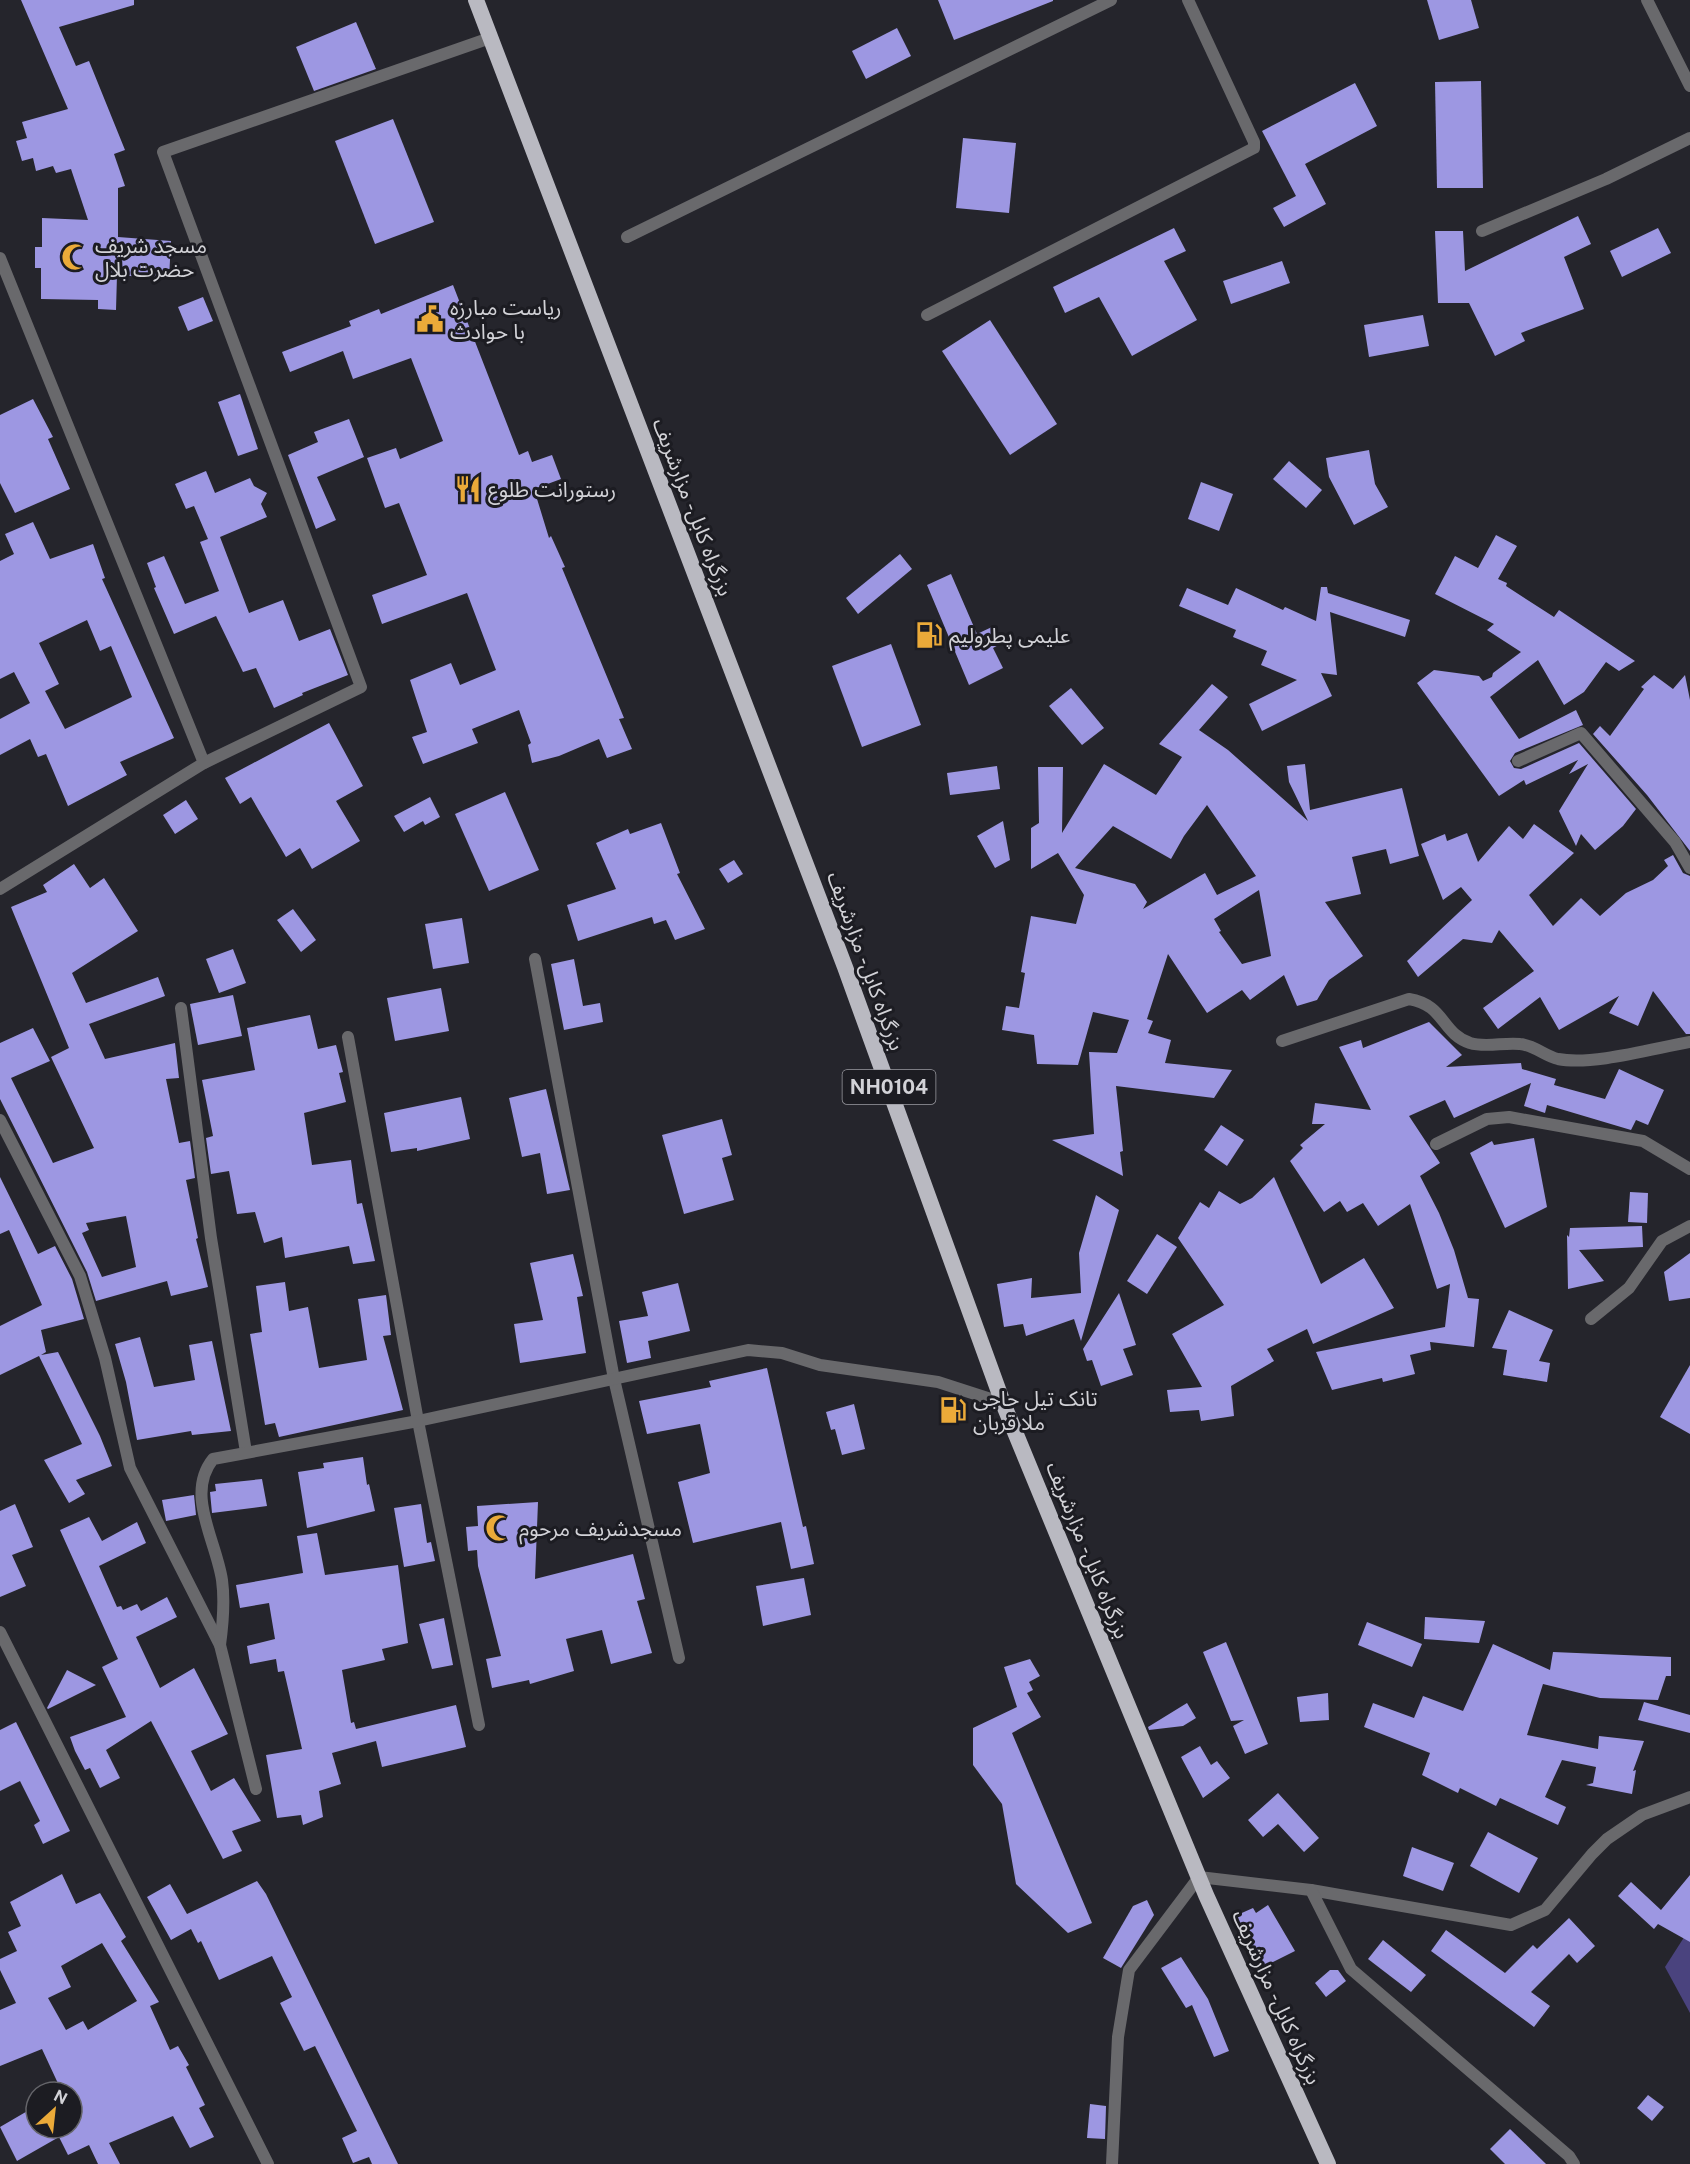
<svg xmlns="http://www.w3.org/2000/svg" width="1690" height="2164" viewBox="0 0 1690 2164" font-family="'Public Sans','Noto Sans Arabic',sans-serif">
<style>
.green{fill:#4a437e}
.building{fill:#9d97e2;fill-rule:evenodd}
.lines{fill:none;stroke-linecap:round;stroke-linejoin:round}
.minor{stroke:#69696c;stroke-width:12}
.tertiary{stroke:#69696c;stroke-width:12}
.trunk{stroke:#b9b9c1;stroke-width:16}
.labels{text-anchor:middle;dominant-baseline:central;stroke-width:6;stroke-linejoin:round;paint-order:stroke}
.shield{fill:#1c1c22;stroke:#9b9ba1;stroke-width:1.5}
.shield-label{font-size:20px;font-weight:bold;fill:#d2d2d7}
.poi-label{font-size:21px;fill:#d2d2d7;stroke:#1c1c22;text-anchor:start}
.street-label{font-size:21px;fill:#d2d2d7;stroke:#1c1c22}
</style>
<rect width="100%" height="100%" fill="#25252c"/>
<path class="green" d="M1690,1928v85l-25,-46z"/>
<g class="building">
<path d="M21,0h113v5l-75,22 17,39 13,-5 36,89 -11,4 11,32 -7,2v49l53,4 -2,38 -52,-4 -1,35 -18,-1v-9l-57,-1v-31h-6v-21h7v-29l46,2 -17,-51 -15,4 -3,-7 -17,5 -3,-13 -11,3 -6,-20 11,-3 -5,-16 46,-13z"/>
<path d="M938,0h115v1l-99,39z"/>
<path d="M1427,0h44l8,28 -40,12z"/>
<path d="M356,22l20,47 -62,22 -18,-44z"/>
<path d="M897,28l14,28 -45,23 -14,-28z"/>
<path d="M1481,81l2,107h-46l-2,-106z"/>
<path d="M1355,83l22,43 -72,38 21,40 -42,23 -11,-19 23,-12 -34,-65z"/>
<path d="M393,119l41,103 -59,22 -40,-103z"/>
<path d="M963,138l53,5 -7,70 -53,-5z"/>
<path d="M1578,216l13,28 -27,13 20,52 -63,24 4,8 -30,15 -26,-53h-31l-3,-72h28l2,40z"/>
<path d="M1174,228l12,23 -22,10 33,59 -65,36 -33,-59 -34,16 -12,-26z"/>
<path d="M1658,228l13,25 -49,24 -12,-26z"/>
<path d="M1282,261l8,22 -59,21 -8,-23z"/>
<path d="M453,285l66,170 9,-4 4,11 20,-7 9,24 -27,10 15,49 2,-2 14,31 -3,1 62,150 -5,1 13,30 -25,9 -8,-19 -40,17 -27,7 -4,-18 3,-2 -12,-33 -47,19 6,14 -55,21 -11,-27 15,-5 -17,-52 41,-17 9,22 36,-15 -29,-77 -85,31 -10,-29 55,-20 -28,-72 -14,5 -18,-50 29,-10 4,11 43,-18 -32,-83 -58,21 -10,-28 -53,21 -8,-20 69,-26 -2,-5 30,-12 2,5z"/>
<path d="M203,297l10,24 -25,10 -10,-24z"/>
<path d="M1423,315l6,31 -60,11 -5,-32z"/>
<path d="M990,320l67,104 -47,31 -68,-104z"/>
<path d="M240,394l18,55 -20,7 -20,-54z"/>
<path d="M33,399l20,38 -5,2 22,50 -55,24 -15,-30v-68z"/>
<path d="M349,419l15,38 -47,20 19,43 -20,9 -28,-74 30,-13 -4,-10z"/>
<path d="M1369,450l6,34 13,23 -34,18 -25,-48 -3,-19z"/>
<path d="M1289,461l33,29 -16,18 -33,-29z"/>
<path d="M206,471l9,22 35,-15 4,8 13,7 -6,11 6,13 -47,20 29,76 34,-13 16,41 31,-12 18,46 -46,18 1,2 -29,13 -18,-40 -13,4 -27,-56 -42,18 -20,-46 2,-1 -9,-24 17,-7 21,48 34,-13 -19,-49 8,-3 -14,-33 -8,3 -11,-25z"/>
<path d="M1201,482l32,12 -14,37 -31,-12z"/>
<path d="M33,522l17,37 43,-15 12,34 -3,1 72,159 -54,24 7,13 -59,31 -22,-52 -8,3 -8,-18 -30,16v-36l30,-16 -16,-31 -14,7v-118l14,-7 -9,-20zM87,620l13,31 11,-5 21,51 -67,32 -20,-38 14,-7 -20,-41z"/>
<path d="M1496,535l21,11 -19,33 9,4 -1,3 48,31 5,-7 76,51 -16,10 -13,-9 -22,30 -20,13 -26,-45 -48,37 29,42 57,-29 7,15 -68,28 -5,8 4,7 7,1 58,-26 57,66 -13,17 -28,24 -14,-16 -5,12 -17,-35 29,-47 -19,10 9,-14 -52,25 -2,-5 -25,16 -82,-113 17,-13 45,6 4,5 9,-4 1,-4 28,-21 -34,-22 7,-6 -59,-30 20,-38 23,12z"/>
<path d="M900,554l12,15 -54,45 -12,-16z"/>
<path d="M951,574l26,60 17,-8 8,17 -9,5 10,20 -34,17 -42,-100z"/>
<path d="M1321,587h6l1,6 82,27 -5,17 -75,-25 7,63 -16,-2 11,23 -70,35 -13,-27 48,-24 -36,-15 6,-14 -34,-14 3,-7 -57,-24 8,-18 41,17 8,-17 47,22 2,-3 31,14z"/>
<path d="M891,644l30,81 -59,22 -30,-81z"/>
<path d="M1654,675l19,14 12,-14 5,25v151l-43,-56 -54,-61 7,-8 10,10 34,-47 -3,-2z"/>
<path d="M1212,684l16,13 -29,33 29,20 80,71 -19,-39 -2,-16 18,-2 5,46 92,-22 17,68 -29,8 -4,-15 -34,8 9,37 -36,8 38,54 -34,24 -12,20 -20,6 -13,-31 -34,25 -8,-10 -35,23 -39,-59 -21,65 6,2 -5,12 23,7 -6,23 67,7 -18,28 -98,-12 7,65 -3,1 3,24 -71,-36 42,-6 -5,-82 28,1 12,-33 -36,-8 -15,53 -41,-1 -3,-29 -32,-5 4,-24 13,2 6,-35 -4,-1 10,-56 45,8 8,-29 -26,-42 -27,16v-41l8,-5 -1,-56h25l-1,66 42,-69 52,31 26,-38 -23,-13zM1207,805l49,71 -39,19 -12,-22 -62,36 4,-7 -12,-18 -60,-16 38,-42 58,33 13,-23zM1259,890l12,66 -29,8 -23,-32 2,-1 -7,-12z"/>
<path d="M1071,688l33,40 -22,17 -33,-39z"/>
<path d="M329,723l34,63 -27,15 24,40 -48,28 -12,-21 -14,9 -35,-60 -11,7 -15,-26z"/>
<path d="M997,766l3,23 -50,6 -3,-22z"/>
<path d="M505,792l34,78 -50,21 -34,-77z"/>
<path d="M430,797l10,20 -15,8 -2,-4 -19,11 -10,-16z"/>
<path d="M186,800l12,19 -23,15 -12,-19z"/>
<path d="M1003,821l7,39 -15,8 -18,-32z"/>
<path d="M661,823l19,50 -3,1 28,55 -30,11 -9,-20 -12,4 -2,-7 -74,24 -11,-36 49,-16 -20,-46 32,-14 2,5z"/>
<path d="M1534,824l40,29 -45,42 24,31 28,-28 19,18 26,-23 27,-13 15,-14 -4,-6 9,-5 10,18 7,3v158h-4l-33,-43 -15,35 -29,-13 10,-17 -60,34 -19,-33 -42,32 -15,-21 51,-37 -35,-41 -7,13 -29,-4 -45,38 -11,-16 65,-61 -11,-13 -18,13 -22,-56 24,-10 2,7 20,-8 11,29 31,-36 14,13z"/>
<path d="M734,860l9,14 -15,9 -9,-14z"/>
<path d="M74,864l16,24 14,-10 34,53 -66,42 14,30 72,-26 7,19 -76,28 16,35 70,-16 4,35 -13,1 13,64 11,-2 5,37 -9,2 12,58 -2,1 12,48 -37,9 -4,-15 -71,20 -9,-29 -87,-173v-56l33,-15 17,33 -39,17 42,85 41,-15 -43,-91 18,-9 -58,-141 36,-15 -4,-7zM126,1216l10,51 -34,10 -20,-44 7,-3 -3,-7z"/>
<path d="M293,909l23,31 -15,12 -24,-32z"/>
<path d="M462,918l7,45 -36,6 -8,-45z"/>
<path d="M233,949l13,34 -27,10 -13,-34z"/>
<path d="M574,959l9,47 17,-3 3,19 -39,8 -13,-66z"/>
<path d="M441,988l8,43 -54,10 -8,-43z"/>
<path d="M233,995l9,41 -44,9 -8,-41z"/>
<path d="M310,1015l8,34 18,-4 7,27 -4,1 7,29 -42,11 8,52 39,-5 6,44 5,-1 13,58 -22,3 -4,-18 -64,12 -3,-21 -18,6 -9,-31 -18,2 -8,-43 -18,3 -5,-36 7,-2 -11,-56 53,-10 -8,-42z"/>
<path d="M1429,1022l33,33 -16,12 75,-4 1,6 34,10 -2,6 51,14 14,-30 45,21 -16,35 -12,-5 -5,10 -84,-25 -2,8 -21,-7 7,-23 -77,35 -9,-18 -36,16 31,47 -20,13 19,37 15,37 14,48 11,1 -5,48 -44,-5 1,8 -21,5 5,19 -32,8 -1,-4 -50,12 -16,-38 129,-25 5,-43 -13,5 -27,-85 -32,22 -15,-23 -16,9 -7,-11 -16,11 -34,-51 13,-13 -3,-3 25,-21h-13l3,-21 56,7 -32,-63 22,-7 2,8z"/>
<path d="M546,1089l24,101 -23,4 -7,-41 -18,4 -13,-59z"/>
<path d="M461,1097l9,42 -53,12v-3l-26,4 -7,-39z"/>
<path d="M722,1119l10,36 -10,3 12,42 -50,14 -22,-79z"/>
<path d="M1221,1125l23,15 -17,26 -23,-16z"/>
<path d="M1534,1138l13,69 -42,21 -35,-75 22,-12 2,4z"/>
<path d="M0,1177l38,77 17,-8 17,33 12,40 -43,11 5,22 -5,3 17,-3 42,84 12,30 -36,14 9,14 -16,9 -25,-43 38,-16 -43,-88 -39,19v-49l42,-21 -33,-75 -9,4z"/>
<path d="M1274,1177l47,107 43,-26 30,50 -81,36 -6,-15 -40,20 7,12 -43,25 3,30 -33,5 -2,-11 -29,2 -3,-22 35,-3 -30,-53 52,-29 -46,-67 22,-36 9,6 10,-17 21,13 12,-6z"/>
<path d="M1630,1192l18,1 -1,30 -19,-1z"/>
<path d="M1096,1195l23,15 -38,131 -7,-22 -48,17 -3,-12 -19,3 -7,-43 35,-6 -1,20 50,-5 -2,-40z"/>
<path d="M1642,1226l1,21 -64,3 25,31 -36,8 -1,-54 2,2 1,-9z"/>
<path d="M1157,1234l20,13 -30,47 -20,-13z"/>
<path d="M1690,1253v45l-21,3 -5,-29z"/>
<path d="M573,1254l10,42 -6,1 9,56 -66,10 -6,-39 29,-4 -13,-57z"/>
<path d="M285,1282l4,29 19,-4 11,61 48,-8 -9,-61 28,-4 5,40 -8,1 20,74 -124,27 -4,-14 -10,2 -15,-91 12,-2 -6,-46z"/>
<path d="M678,1283l12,48 -42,10 3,17 -24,5 -8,-42 29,-5 -6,-24z"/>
<path d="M1119,1293l17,52 -13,4 10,26 -32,11 -9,-26 -5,1 -4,-12z"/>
<path d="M1509,1310l44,20 -14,31 11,2 -3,19 -44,-7 4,-25 -15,-2z"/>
<path d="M140,1337l14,50 41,-7 -6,-35 23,-4 19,90 -39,4 -1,-4 -54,9 -11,-58 -11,-38z"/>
<path d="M1690,1365v69l-30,-17z"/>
<path d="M767,1368l36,159 3,-1 8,38 -23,5 -10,-47 -88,21 -15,-61 32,-9 -10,-49 -53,10 -8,-33 72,-14 -2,-6z"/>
<path d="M854,1404l11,45 -23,6 -7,-26 -4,1 -5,-18z"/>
<path d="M363,1457l4,28 2,-1 6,27 -68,17 -9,-56 26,-4 -1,-5z"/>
<path d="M262,1479l5,27 -55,7 -2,-21 6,-1 -1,-7z"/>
<path d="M194,1495l2,20 -30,6 -4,-21z"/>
<path d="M538,1502l-3,77 98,-25 12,45 -8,2 15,52 -41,11 -9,-34 -36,9 8,32 -44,13 -1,-4 -37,8 -6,-29 15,-3 -23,-90 -1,-16 -9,1 -2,-24 12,-1 -1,-20z"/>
<path d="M15,1504l18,43 -21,8 14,31 -26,11v-86z"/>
<path d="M421,1504l6,39 4,-1 4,19 -31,6 -10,-59z"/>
<path d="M89,1517l13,24 35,-19 9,21 -47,23 18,41 4,-1 2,4 14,-6 4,7 26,-14 10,20 -41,20 24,51 34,-20 34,66 -37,17 20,40 23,-13 27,43 -29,10 10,20 -19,8 -72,-138 -45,29 14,28 -20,10 -10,-20 -5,2 -10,-19 -5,-14 56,-20 -24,-50 16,-8 -58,-129z"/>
<path d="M317,1533l8,42 73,-10 10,78 -26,6 3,11 -43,10 9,53 3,-1 2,7 100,-24 10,42 -84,20 -6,-26 -44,12 9,31 -22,7 4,26 -20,8 -2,-10 -24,3 -11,-63 36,-6 -18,-78 -6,1 -2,-13 -26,5 -3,-18 28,-7 -6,-36 -29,5 -4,-23 67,-12 -6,-37z"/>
<path d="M804,1578l7,37 -48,11 -7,-40z"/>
<path d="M1425,1617l60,4 -6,22 -55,-4z"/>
<path d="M444,1618l9,47 -21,4 -13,-45z"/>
<path d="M1367,1622l55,22 -10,23 -54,-22z"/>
<path d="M1226,1642l42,102 -23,10 -12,-28 11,-6 -13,1 -28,-69z"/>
<path d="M1493,1644l57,26 3,-18 118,5v19h-5l-8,24 -58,-2 -57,-14 -16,51 71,14 1,-13 45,5 -11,30 3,-1 -4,24 -46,-9 7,-2 3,-16 -34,-7 -17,37 21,10 -8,18 -58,-27 -4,8 -36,-18 -2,5 -36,-18 8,-22 -66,-26 9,-24 41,15 9,-22 40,15z"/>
<path d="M1030,1659l10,17 -11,6 4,8 -6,3 14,24 -29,16 80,190 -24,10 -52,-49 -14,-80 -29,-39v-37l44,-21 -13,-40z"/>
<path d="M67,1670l29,15 -48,24 -1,-1z"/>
<path d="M1328,1693l1,27 -29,2 -3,-25z"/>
<path d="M1644,1702l46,13v18l-52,-13z"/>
<path d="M1187,1703l9,15 -13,8 -34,4 -1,-3z"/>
<path d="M16,1722l54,109 -27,13 -9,-19 6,-4 -20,-40 -20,10v-61z"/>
<path d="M1200,1746l11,19 6,-4 13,17 -27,20 -22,-41z"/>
<path d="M1278,1793l41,45 -15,14 -26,-28 -15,13 -15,-17z"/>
<path d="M1488,1832l50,26 -19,35 -49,-27z"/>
<path d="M1412,1847l42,16 -11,28 -40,-15z"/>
<path d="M62,1874l14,30 24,-11 26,44 -5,4 38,61 -9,4 20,44 8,-4 11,19 -3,2 19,38 -6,3 15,29 -24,11 -17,-32 -64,27 11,21h-22l-9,-19 -21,10 -9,-18 -42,24 -17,-34 36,-21v22h36v-36h-10l-20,-43 -42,17v-56l16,-7 -16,-33v-11l17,-8 -9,-19 13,-6 -11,-24zM102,1943l35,58 -49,29 -5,-9 -17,9 -18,-32 23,-11 -10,-21z"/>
<path d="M1690,1875v67l-32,-18 -4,5 -36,-33 13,-14 30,28z"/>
<path d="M257,1881l9,13 132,270h-26l-3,-7 -16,6 -11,-25 15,-7 -42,-85 -11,5 -24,-48 12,-6 -20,-41 -53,24 -18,-39 -3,2 -7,-14 -20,11 -24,-43 23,-13 17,30z"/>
<path d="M1147,1900l7,15 -33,53 -18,-10 30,-52z"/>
<path d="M1268,1905l27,46 -34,17 -9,-12 -17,-40 18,-8 3,5z"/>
<path d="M1569,1918l26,28 -18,17 -8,-9 -38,38 19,14 -16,21 -103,-76 15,-21 59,43 28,-28 4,4z"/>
<path d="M1383,1940l43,35 -15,17 -43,-33z"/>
<path d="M1181,1957l27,42 21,52 -15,6 -22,-52 -6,3 -25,-40z"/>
<path d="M1330,1970h8l8,11 -20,16 -11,-14z"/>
<path d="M1648,2095l16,12 -12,14 -15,-13z"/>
<path d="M1090,2104l16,2 -1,33 -18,-1z"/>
<path d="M1510,2129l36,35h-41l-15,-15z"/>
</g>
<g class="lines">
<g class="minor">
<path d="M1647,0l43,86"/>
<path d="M1482,231l124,-52 84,-41"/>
<path d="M627,237l484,-237"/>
<path d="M0,258l204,505"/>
<path d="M927,315l327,-167v-6l-66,-142"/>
<path d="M1518,761l63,-28 94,109 15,26"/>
<path d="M0,889l204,-126 157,-76 -198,-535 327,-114"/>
<path d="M535,959l79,420 65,279"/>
<path d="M181,1008l30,230 35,214"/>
<path d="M348,1037l70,384 61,304"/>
<path d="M1282,1041l127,-42c36,6 32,34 61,44 16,5 34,-1 50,1 14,1 25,12 38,15 34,7 97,-11 132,-17"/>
<path d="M0,1120l80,156 25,82 25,110 90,177 36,144"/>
<path d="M1436,1144l51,-25 22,-2 134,24 47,28"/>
<path d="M1591,1319l38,-31 33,-47 28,-15"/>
<path d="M0,1632l268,532"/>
<path d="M220,1645c3,-22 5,-43 2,-65 -6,-40 -37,-86 -9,-121l205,-38 330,-71 34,3 38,12 118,17 65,21"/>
<path d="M1199,1877l112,13 200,35 34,-15 47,-56 15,-15 35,-24 48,-18"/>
<path d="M1311,1890l40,79 218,187 5,8"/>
</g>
<path class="tertiary" d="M1112,2164l6,-127 11,-67 70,-93"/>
<path class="trunk" d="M476,0l369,967 158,436 203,492 122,269"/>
</g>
<defs>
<symbol id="mosque-bare" viewBox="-9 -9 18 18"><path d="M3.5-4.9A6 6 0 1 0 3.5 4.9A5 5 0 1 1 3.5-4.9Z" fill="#ebaa39" stroke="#1c1c22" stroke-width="2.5" paint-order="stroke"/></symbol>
<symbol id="civic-bare" viewBox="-9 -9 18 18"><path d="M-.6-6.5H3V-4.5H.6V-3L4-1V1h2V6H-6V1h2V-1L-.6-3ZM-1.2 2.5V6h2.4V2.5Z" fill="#ebaa39" stroke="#1c1c22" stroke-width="2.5" paint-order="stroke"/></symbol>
<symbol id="restaurant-bare" viewBox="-9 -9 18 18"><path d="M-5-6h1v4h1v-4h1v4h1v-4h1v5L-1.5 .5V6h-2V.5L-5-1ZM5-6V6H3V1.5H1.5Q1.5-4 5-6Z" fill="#ebaa39" stroke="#1c1c22" stroke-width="2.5" paint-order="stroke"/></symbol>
<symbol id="fuel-bare" viewBox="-9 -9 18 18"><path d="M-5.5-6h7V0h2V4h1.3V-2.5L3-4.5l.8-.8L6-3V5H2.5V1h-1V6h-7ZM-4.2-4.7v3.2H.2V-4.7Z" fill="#ebaa39" stroke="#1c1c22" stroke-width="2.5" paint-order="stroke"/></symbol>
</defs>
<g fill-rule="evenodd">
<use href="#mosque-bare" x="56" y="238" width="38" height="38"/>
<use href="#civic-bare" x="411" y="300" width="38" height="38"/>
<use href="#restaurant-bare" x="449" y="470" width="38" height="38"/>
<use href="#fuel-bare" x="910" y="616" width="38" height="38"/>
<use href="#fuel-bare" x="934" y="1391" width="38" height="38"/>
<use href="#mosque-bare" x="480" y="1509" width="38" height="38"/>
</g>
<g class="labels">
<rect class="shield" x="842.5" y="1070" width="93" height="34" rx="4.5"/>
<g class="shield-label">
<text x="889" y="1087">NH0104</text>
</g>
<g class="poi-label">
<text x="95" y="245">مسجد شریف<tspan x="95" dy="24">حضرت بلال</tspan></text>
<text x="450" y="307">ریاست مبارزه<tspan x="450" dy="24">با حوادث</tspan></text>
<text x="488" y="489">رستورانت طلوع</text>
<text x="949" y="635">علیمی پطرولیم</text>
<text x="973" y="1398">تانک تیل حاجی<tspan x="973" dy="24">ملا قربان</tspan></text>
<text x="519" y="1528">مسجدشریف مرحوم</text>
</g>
<g class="street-label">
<text transform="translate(693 507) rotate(69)">بزرگراه کابل - مزارشریف</text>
<text transform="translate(866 961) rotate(70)">بزرگراه کابل - مزارشریف</text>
<text transform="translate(1088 1550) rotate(68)">بزرگراه کابل - مزارشریف</text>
<text transform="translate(1277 1997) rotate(66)">بزرگراه کابل - مزارشریف</text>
</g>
</g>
<g transform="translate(54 2110) rotate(27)"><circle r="28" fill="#1c1c22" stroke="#65656a" stroke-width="1.5"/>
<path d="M0-4.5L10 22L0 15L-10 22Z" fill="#ebaa39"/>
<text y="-9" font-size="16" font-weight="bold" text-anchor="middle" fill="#d2d2d7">N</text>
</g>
</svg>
